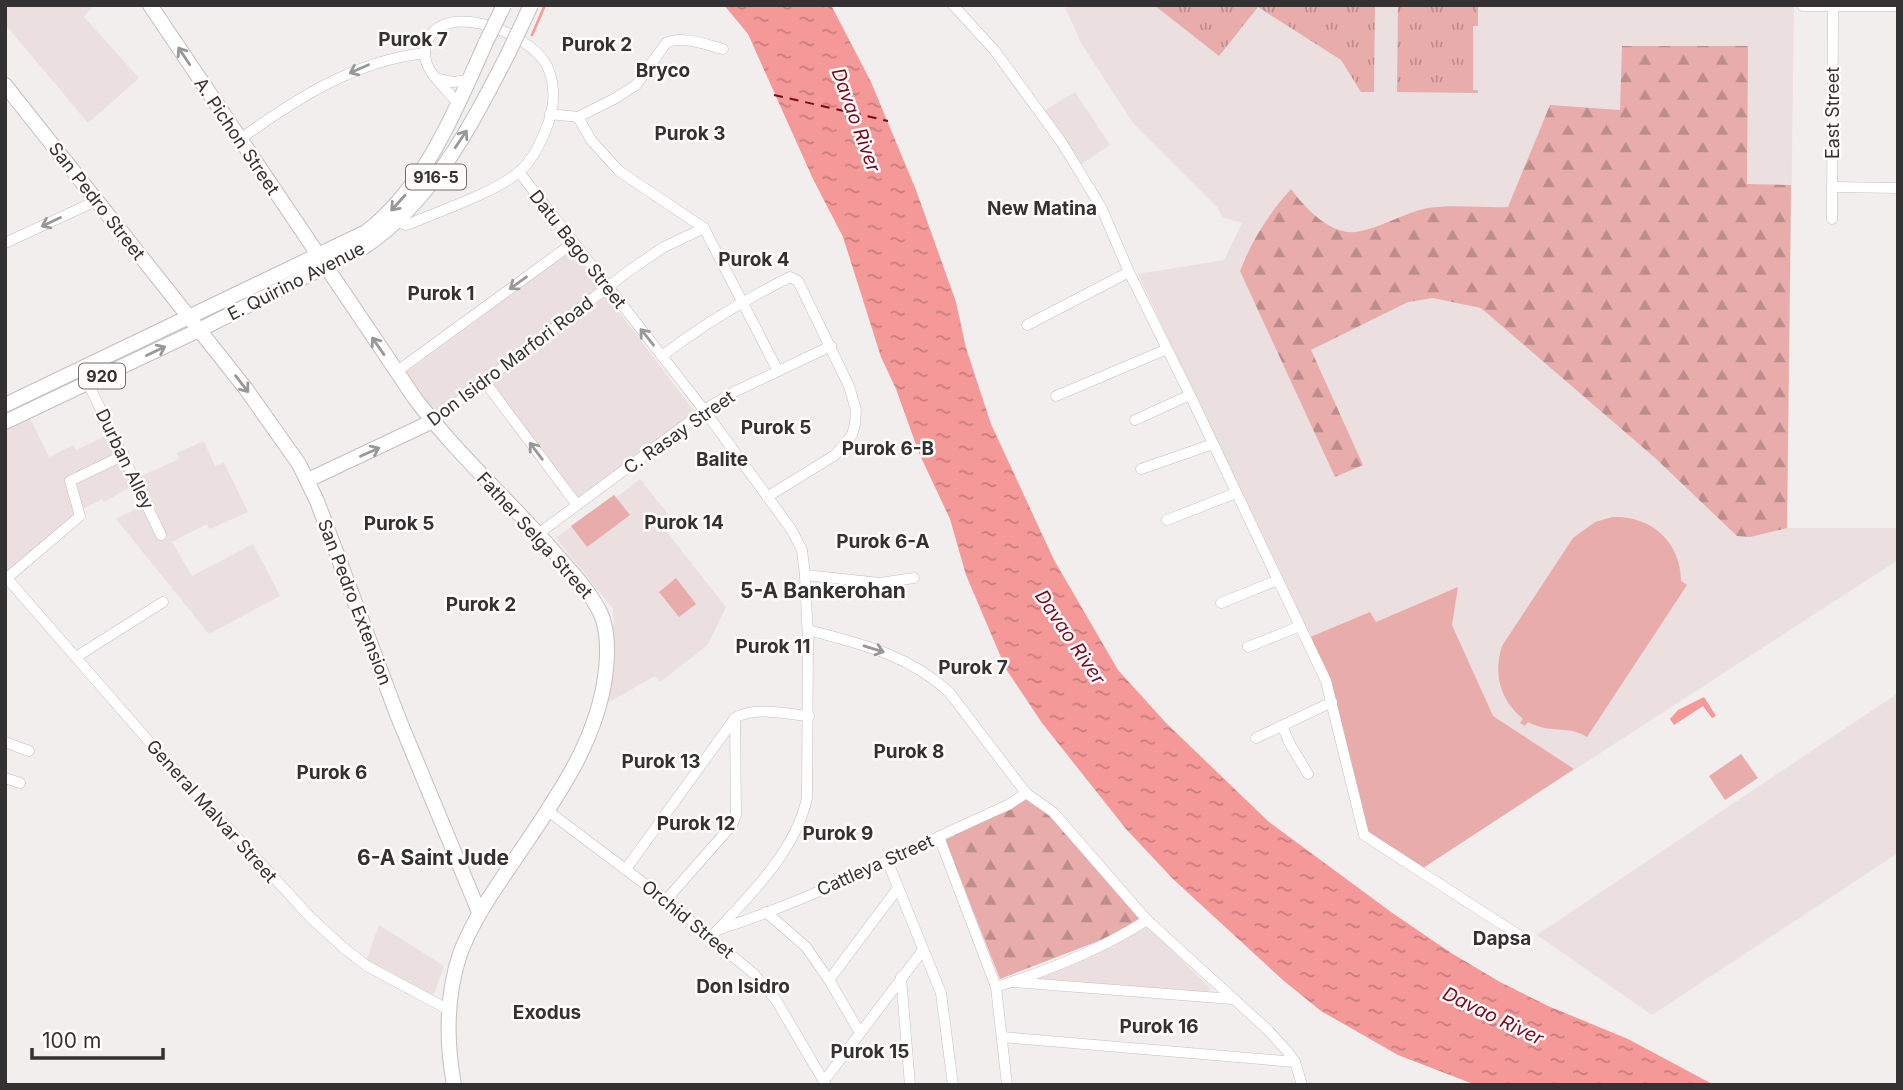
<svg xmlns="http://www.w3.org/2000/svg" width="1903" height="1090" viewBox="0 0 1903 1090" font-family="Inter,sans-serif">
<style>
.built{fill:#ecdfdf}
.grass{fill:url(#grass-tufts)}
.forest{fill:url(#forest-firs)}
.garden{fill:#e8acab}
.water{fill:url(#water-ripples)}
.lines{fill:none;stroke-linecap:round;stroke-linejoin:round}
.stream{stroke:#f59898;stroke-width:2.5}
.ferry{stroke:#79081e;stroke-width:2;stroke-dasharray:9 7;stroke-linecap:butt}
.street-casing{stroke:#c3bfbf;stroke-width:11}
.secondary-casing{stroke:#c3bfbf;stroke-width:16}
.primary-casing{stroke:#c3bfbf;stroke-width:16}
.street{stroke:#fff;stroke-width:10}
.secondary{stroke:#fff;stroke-width:14}
.primary{stroke:#fff;stroke-width:14}
.primary-bridge-casing{stroke:#c3bfbf;stroke-width:16;stroke-linecap:butt}
.primary-bridge{stroke:#fff;stroke-width:14}
.oneway{stroke:#999898}
.labels{text-anchor:middle;dominant-baseline:central;stroke-width:5;stroke-linejoin:round;paint-order:stroke}
.shield{fill:#fffcfc;stroke:#706e6e;stroke-width:2}
.shield-label{font-size:16px;font-weight:bold;fill:#333131}
.street-label{font-size:18px;fill:#333131;stroke:#fffcfc}
.neighbourhood-label{font-size:19px;font-weight:bold;fill:#333131;stroke:#fffcfc}
.water-label{font-size:19px;font-style:italic;fill:#79081e;stroke:#fffcfc}
.quarter-label{font-size:21px;font-weight:bold;fill:#333131;stroke:#fffcfc}
</style>
<defs>
<pattern id="grass-tufts" width="24" height="20" patternUnits="userSpaceOnUse" patternTransform="scale(1.75)"><rect width="24" height="20" fill="#e8acab"/><path d="M3 7l-1-3M5 7V3M7 7l1-3M15 17l-1-3M17 17v-4M19 17l1-3" fill="none" stroke="#bd8d8c"/></pattern>
<pattern id="forest-firs" width="22" height="20" patternUnits="userSpaceOnUse" patternTransform="scale(1.75)"><rect width="22" height="20" fill="#e8acab"/><path d="M5 1l3.5 6h-7zM16 11l3.5 6h-7z" fill="#bd8d8c"/></pattern>
<pattern id="water-ripples" width="26" height="14" patternUnits="userSpaceOnUse" patternTransform="scale(1.75)"><rect width="26" height="14" fill="#f59898"/><path d="M2 4q2-2 4 0t4 0M15 11q2-2 4 0t4 0" fill="none" stroke="#c77d7d"/></pattern>
</defs>
<rect width="100%" height="100%" fill="#f2eeee"/>
<g class="built">
<path d="M7,5h87l-10,12 55,61 -51,45 -83,-99v-17z"/>
<path d="M1064,5h730l-7,523h111v32l-475,308 -115,-230 -170,-364 86,-14 18,-37 -20,-6 -5,-10 -84,-84 -52,-80z"/>
<path d="M1075,92l35,53 -30,20 -36,-54z"/>
<path d="M572,250l29,38 -166,126 -31,-40z"/>
<path d="M606,295l90,118 -119,87 -87,-117z"/>
<path d="M30,418l19,39 24,-12 3,5 33,-16 23,46 47,-21 -2,-6 27,-12 11,25 9,-3 24,49 -38,17 -3,-5 -35,18 20,34 61,-32 27,52 -71,38 -93,-115 26,-13 -10,-20 -28,16 -2,-3 -21,11 -65,66 -7,-7 -4,3v-143z"/>
<path d="M640,479l28,35 -9,8 67,85 -18,37 -13,11 -35,27 -5,-6 -46,26 -2,-2 8,-38 -2,-53 -57,-71 58,-43 2,3z"/>
<path d="M1898,693v160l-246,162 -115,-80z"/>
<path d="M1145,923l66,66 -9,6 -162,-15 -6,-7z"/>
<path d="M379,925l65,41 -11,31 -67,-36z"/>
</g>
<g class="grass">
<path d="M1154,5h221l-1,87h-13l-20,-32 -83,-53 -39,49z"/>
<path d="M1398,5h80v21h-5v64h5v3l-81,-1z"/>
</g>
<g class="forest">
<path d="M1622,46h126l-1,138 44,1 -4,343 -37,9 -13,-1 -83,-79 -173,-149 -48,-10 -25,4 -97,48 52,115 -28,12 -95,-206c12,-31 29,-58 51,-82 14,19 39,46 65,43 25,-4 47,-19 72,-24 23,-4 56,0 80,-1l42,-102 70,5z"/>
<path d="M1027,799l21,14 93,105 -19,14 -122,47 -55,-139z"/>
</g>
<g class="garden">
<path d="M614,495l16,20 -43,32 -16,-21z"/>
<path d="M1612,517c39,-2 69,25 69,64l6,4 -100,152c-18,-12 -38,-3 -59,-15l-3,4 -5,-3 3,-4c-23,-19 -30,-45 -21,-73l71,-108 22,-16z"/>
<path d="M676,578l20,26 -17,13 -20,-25z"/>
<path d="M1458,587l-6,38 41,91 81,53 -151,99 -56,-34 -59,-196 62,-26 6,10z"/>
<path d="M1741,754l17,24 -33,22 -16,-24z"/>
</g>
<g class="water">
<path d="M724,5h107l40,77 45,108 40,112 10,46 25,76 63,136 64,110 48,53 103,99 122,90 60,41 49,29 48,24 80,33 86,46h-238l-78,-30 -77,-44 -37,-30 -111,-102 -47,-50 -84,-106 -36,-54 -40,-94 -16,-56 -31,-66 -23,-64 -15,-32 -38,-120 -30,-58 -65,-145z"/>
<path d="M1704,697l12,19 -4,2 -9,-12 -29,19 -4,-6 8,-9z"/>
</g>
<g class="lines">
<path class="stream" d="M532,35l13,-30"/>
<path class="ferry" d="M774,95l114,26"/>
<defs>
<g id="street">
<path d="M953,5l42,46 67,92 39,64 28,65 61,123 136,286 38,154 159,103"/>
<path d="M1803,6h95"/>
<path d="M438,79l15,3 16,-2"/>
<path d="M550,114l28,3 36,-18 22,-14 30,-42c16,-8 41,2 57,6"/>
<path d="M578,117l13,23 28,31 85,57 74,143"/>
<path d="M240,139c56,-40 114,-78 185,-86"/>
<path d="M519,172l185,238 87,119 11,21 3,25 3,66 -1,157c-12,55 -59,99 -96,139"/>
<path d="M1832,187l66,1"/>
<path d="M1832,219l1,-213"/>
<path d="M398,222l8,3 13,-5c27,-11 80,-30 101,-49 14,-12 23,-33 29,-50 6,-19 6,-40 -3,-57 -18,-31 -100,-64 -118,-24 -3,6 -4,14 -2,21 4,15 22,30 32,42"/>
<path d="M5,243l91,-42"/>
<path d="M1027,325l102,-53"/>
<path d="M662,356c40,-31 82,-56 128,-79l8,4 51,105 7,24 -1,14 -3,11 -17,20 -68,42"/>
<path d="M396,372l177,-129"/>
<path d="M485,382l92,123"/>
<path d="M88,383l73,152"/>
<path d="M1056,396l111,-47"/>
<path d="M1135,420l55,-25"/>
<path d="M433,421l197,-151 34,-23 40,-19"/>
<path d="M1141,469l72,-25"/>
<path d="M1167,520l69,-27"/>
<path d="M538,534l174,-129 22,-13 97,-46"/>
<path d="M805,575l75,8 34,-5"/>
<path d="M5,576l148,170 159,173 33,30 22,17 82,44"/>
<path d="M7,578l73,-62 -10,-35 54,-26"/>
<path d="M1221,603l57,-23"/>
<path d="M808,630c53,14 99,24 141,62l77,101 27,19 94,108 121,110 19,21 8,11 7,23"/>
<path d="M1248,647l52,-21"/>
<path d="M76,657l87,-55"/>
<path d="M1282,726l8,18 18,30"/>
<path d="M1256,738l76,-36"/>
<path d="M5,742l24,9"/>
<path d="M5,778l15,5"/>
<path d="M548,811l118,89 88,74 22,26 50,85"/>
<path d="M939,837l57,150 11,98"/>
<path d="M887,860l54,133 12,92"/>
<path d="M626,869l109,-151c19,-12 51,-4 74,-2"/>
<path d="M666,900l66,-75 4,-10 -1,-97"/>
<path d="M766,912l40,35 23,33 30,51"/>
<path d="M720,929c99,-32 193,-82 288,-124l18,-12"/>
<path d="M901,977l9,108"/>
<path d="M829,980l69,-92"/>
<path d="M1013,982l219,17"/>
<path d="M996,987c51,-16 106,-38 151,-67"/>
<path d="M1002,1037l293,25"/>
<path d="M824,1081l99,-131"/>
</g>
<g id="secondary">
<path d="M150,5l266,395c40,52 88,96 132,145 18,21 39,42 52,67 8,17 8,38 6,57 -8,80 -62,145 -105,211 -16,23 -31,47 -41,74 -14,42 -14,87 -6,131"/>
<path d="M5,85l241,304 53,75 18,37 81,216 81,195"/>
<path d="M308,480l125,-59"/>
</g>
<g id="primary">
<path d="M5,405l361,-173c60,-46 90,-123 120,-190"/>
<path d="M5,422l194,-92 165,-83c69,-46 108,-123 145,-195"/>
</g>
</defs>
<use href="#street" class="street-casing"/>
<use href="#secondary" class="secondary-casing"/>
<use href="#primary" class="primary-casing"/>
<use href="#street" class="street"/>
<use href="#secondary" class="secondary"/>
<use href="#primary" class="primary"/>
<defs>
<g id="primary-bridge">
<path d="M486,42l18,-37"/>
<path d="M509,52l22,-47"/>
</g>
</defs>
<use href="#primary-bridge" class="primary-bridge-casing"/>
<use href="#primary-bridge" class="primary-bridge"/>
</g>
<defs><path id="oneway-shaft" d="M-6 0H5M1.5-3L5.5 0L1.5 3" fill="none" stroke-width="1.6" stroke-linecap="round" stroke-linejoin="round" transform="scale(1.75)"/></defs>
<g class="oneway">
<use href="#oneway-shaft" transform="translate(184 56) rotate(-124)"/>
<use href="#oneway-shaft" transform="translate(359 69) rotate(156)"/>
<use href="#oneway-shaft" transform="translate(461 139) rotate(-56)"/>
<use href="#oneway-shaft" transform="translate(398 203) rotate(132)"/>
<use href="#oneway-shaft" transform="translate(51 222) rotate(155)"/>
<use href="#oneway-shaft" transform="translate(518 283) rotate(144)"/>
<use href="#oneway-shaft" transform="translate(647 337) rotate(-129)"/>
<use href="#oneway-shaft" transform="translate(378 346) rotate(-125)"/>
<use href="#oneway-shaft" transform="translate(156 351) rotate(-25)"/>
<use href="#oneway-shaft" transform="translate(242 384) rotate(52)"/>
<use href="#oneway-shaft" transform="translate(536 451) rotate(-127)"/>
<use href="#oneway-shaft" transform="translate(370 452) rotate(-24)"/>
<use href="#oneway-shaft" transform="translate(874 649) rotate(17)"/>
</g>
<g class="labels">
<g class="shield">
<rect x="406" y="164.5" width="60" height="25" rx="5"/>
<rect x="79" y="363.5" width="46" height="25" rx="5"/>
</g>
<g class="shield-label">
<text x="436" y="177">916-5</text>
<text x="102" y="376">920</text>
</g>
<g class="street-label">
<text transform="translate(1832 113) rotate(-90)">East Street</text>
<text transform="translate(237 136) rotate(56)">A. Pichon Street</text>
<text transform="translate(97 201) rotate(52)">San Pedro Street</text>
<text transform="translate(578 249) rotate(52)">Datu Bago Street</text>
<text transform="translate(296 281) rotate(-27)">E. Quirino Avenue</text>
<text transform="translate(510 361) rotate(-37)">Don Isidro Marfori Road</text>
<text transform="translate(679 432) rotate(-35)">C. Rasay Street</text>
<text transform="translate(125 459) rotate(64)">Durban Alley</text>
<text transform="translate(535 535) rotate(48)">Father Selga Street</text>
<text transform="translate(355 602) rotate(69)">San Pedro Extension</text>
<text transform="translate(212 811) rotate(48)">General Malvar Street</text>
<text transform="translate(875 865) rotate(-24)">Cattleya Street</text>
<text transform="translate(688 919) rotate(39)">Orchid Street</text>
</g>
<g class="neighbourhood-label">
<text x="413" y="39">Purok 7</text>
<text x="597" y="44">Purok 2</text>
<text x="663" y="70">Bryco</text>
<text x="690" y="133">Purok 3</text>
<text x="1042" y="208">New Matina</text>
<text x="754" y="259">Purok 4</text>
<text x="441" y="293">Purok 1</text>
<text x="776" y="427">Purok 5</text>
<text x="888" y="448">Purok 6-B</text>
<text x="722" y="459">Balite</text>
<text x="684" y="522">Purok 14</text>
<text x="399" y="523">Purok 5</text>
<text x="883" y="541">Purok 6-A</text>
<text x="481" y="604">Purok 2</text>
<text x="773" y="646">Purok 11</text>
<text x="973" y="667">Purok 7</text>
<text x="909" y="751">Purok 8</text>
<text x="661" y="761">Purok 13</text>
<text x="332" y="772">Purok 6</text>
<text x="696" y="823">Purok 12</text>
<text x="838" y="833">Purok 9</text>
<text x="1502" y="938">Dapsa</text>
<text x="743" y="986">Don Isidro</text>
<text x="547" y="1012">Exodus</text>
<text x="1159" y="1026">Purok 16</text>
<text x="870" y="1051">Purok 15</text>
</g>
<g class="water-label">
<text transform="translate(856 120) rotate(70)">Davao River</text>
<text transform="translate(1070 637) rotate(56)">Davao River</text>
<text transform="translate(1493 1016) rotate(26)">Davao River</text>
</g>
<g class="quarter-label">
<text x="823" y="590">5-A Bankerohan</text>
<text x="433" y="857">6-A Saint Jude</text>
</g>
</g>
<rect width="1903" height="1090" fill="none" stroke="#333131" stroke-width="14"/>
<path d="M32 1048v10h131v-10" fill="none" stroke="#333131" stroke-width="3.5"/>
<text x="42" y="1048" font-size="21" fill="#333131" stroke="#fffcfc" stroke-width="5" paint-order="stroke">100 m</text>
</svg>
